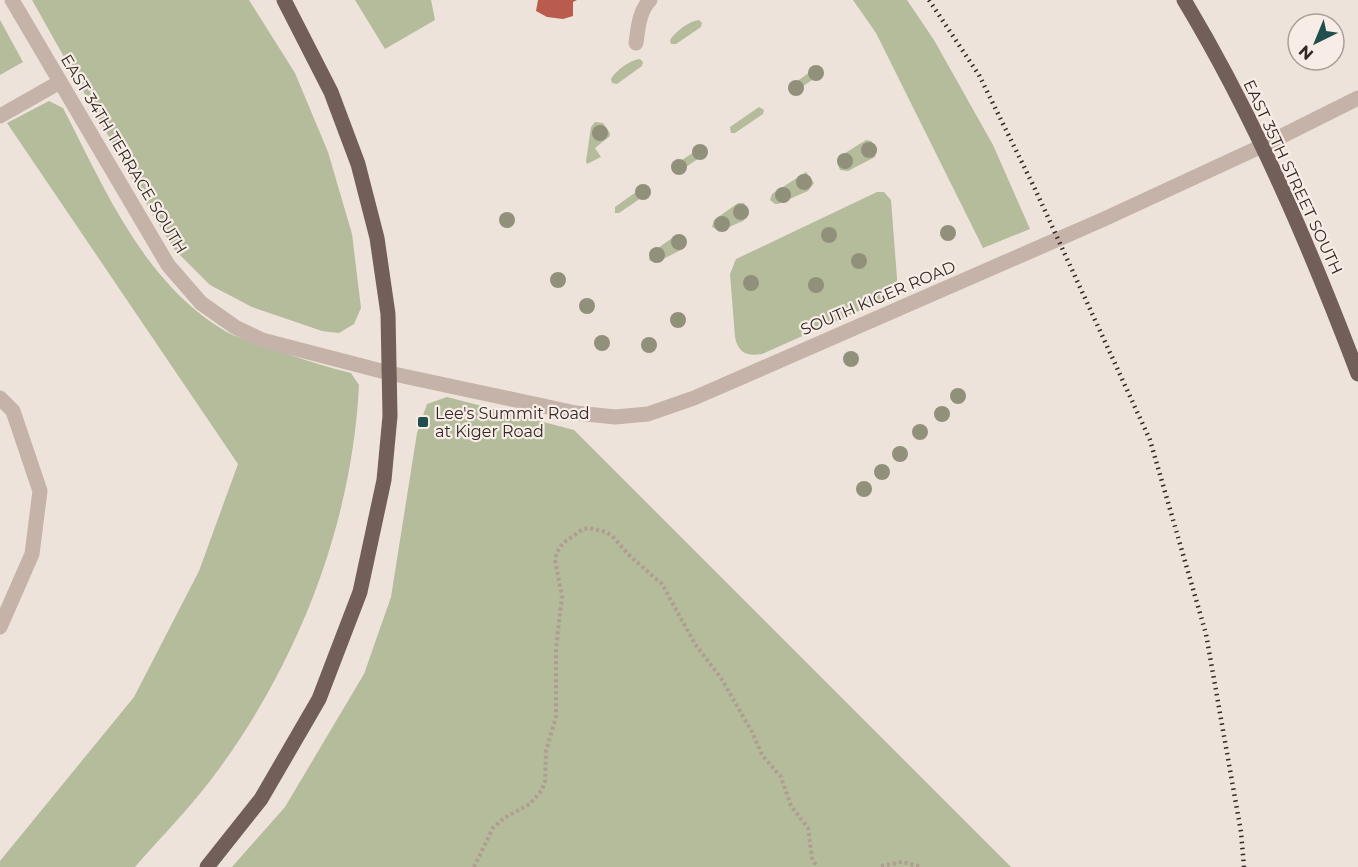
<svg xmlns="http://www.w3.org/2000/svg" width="1358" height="867" viewBox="0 0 1358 867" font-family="Montserrat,sans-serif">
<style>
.green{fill:#b4bc9c}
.building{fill:#b95c4e}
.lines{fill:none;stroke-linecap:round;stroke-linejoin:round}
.path{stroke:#b19c92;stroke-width:4;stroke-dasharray:3 3;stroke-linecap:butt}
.minor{stroke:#c5b2a8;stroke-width:15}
.major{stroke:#735f5a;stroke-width:15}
.rail{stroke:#322927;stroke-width:4.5;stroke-dasharray:1.5 4.5;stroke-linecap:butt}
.tree{fill:#91917b}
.poi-dot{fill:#214f4e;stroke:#f7ede6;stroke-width:2}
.labels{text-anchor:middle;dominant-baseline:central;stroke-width:4.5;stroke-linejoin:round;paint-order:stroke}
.street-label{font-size:16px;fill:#322927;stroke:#f7ede6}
.poi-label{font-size:16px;fill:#322927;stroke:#f7ede6;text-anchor:start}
</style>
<rect width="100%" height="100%" fill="#eee3da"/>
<g class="green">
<path d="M32,0h217l46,73 33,79 24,82 9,74 -7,16 -15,9 -17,-2 -70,-24 -42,-22 -36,-36 -24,-39z"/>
<path d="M355,0h76l4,20 -50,29z"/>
<path d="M853,0h54l27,40 59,105 37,84 -47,19 -107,-215z"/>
<path d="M0,20l23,42 -23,13z"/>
<path d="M699,20l3,3 -1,4 -25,17h-5l-1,-4c6,-9 19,-19 29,-20z"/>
<path d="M640,59l3,3 -1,4 -25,18 -5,-1 -1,-4c5,-9 19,-19 29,-20z"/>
<path d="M817,67l6,3 -2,4 -28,19 -4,-1v-5z"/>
<path d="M49,101l14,7c42,81 80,174 162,223 10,6 23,9 34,13 31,11 60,21 92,29l8,12c-7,142 -63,283 -149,396 -23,30 -50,57 -75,86h-135v-6l134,-164 65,-126 39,-107 -231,-341z"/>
<path d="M759,107l5,3 -1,4 -28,19h-4l-1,-6z"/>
<path d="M595,122l8,1 7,10v3l-15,12 6,9 -14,7 -1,-3 5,-34z"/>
<path d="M866,140l5,1 6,7 -2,9 -27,14 -8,-1 -3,-8 2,-5z"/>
<path d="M701,147l6,3 -2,4 -28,19 -4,-1 -1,-5z"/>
<path d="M806,172l8,11 -6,8 -30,13h-3l-5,-4 2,-6z"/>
<path d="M643,187l4,1v6l-28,19h-4v-6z"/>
<path d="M877,192h7l7,8 6,78v8l-7,11 -128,57c-16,3 -24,-2 -27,-17l-5,-63 6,-15z"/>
<path d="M738,203h6l5,11 -6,7 -23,10 -8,-4 2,-7z"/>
<path d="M675,236l8,3 2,5 -2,5 -28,14 -6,-3 2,-7z"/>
<path d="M447,397l127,33 437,437h-779l53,-60 79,-133 27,-77 26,-164 10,-29z"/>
</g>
<path class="building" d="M538,0h39l-4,2v14l-10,3 -16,-2 -11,-6z"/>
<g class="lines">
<g class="path">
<path d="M881,866l21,-4 20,5"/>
<path d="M474,867l19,-39 11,-10 26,-14 12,-14 3,-9 1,-30 10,-34v-68l6,-53 -7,-36 2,-8 6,-9 20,-14 6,-1 17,4 6,4 18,20 32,28 33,60 26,34 31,54 10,23 19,22 10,29 17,22 4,30 5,9"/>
</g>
<g class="minor">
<path d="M12,0l156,265 33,38 34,24 27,13 127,33 187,40 39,4 33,-3 46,-16 408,-178 160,-74 96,-48"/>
<path d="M636,43c2,-14 3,-32 14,-43"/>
<path d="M0,116l60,-34"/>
<path d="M0,398l13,13 27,80 -8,63 -32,73"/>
</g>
<g class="major">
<path d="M1184,0c71,118 125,245 174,374"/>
<path d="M207,867l54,-68 58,-100 41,-107 24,-112 6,-64 -2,-102 -11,-76 -19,-74 -27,-72 -47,-92"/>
</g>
<path class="rail" d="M929,0l50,75 56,114 115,251 56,194 35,198 3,35"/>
</g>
<g class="tree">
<circle cx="816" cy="73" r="8"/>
<circle cx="796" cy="88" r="8"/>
<circle cx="600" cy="133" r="8"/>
<circle cx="869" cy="150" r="8"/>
<circle cx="700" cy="152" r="8"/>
<circle cx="845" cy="161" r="8"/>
<circle cx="679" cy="167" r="8"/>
<circle cx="804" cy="182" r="8"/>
<circle cx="643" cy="192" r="8"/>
<circle cx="783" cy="195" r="8"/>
<circle cx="741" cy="212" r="8"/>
<circle cx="507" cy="220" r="8"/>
<circle cx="722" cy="224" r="8"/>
<circle cx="948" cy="233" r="8"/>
<circle cx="829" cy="235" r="8"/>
<circle cx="679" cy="242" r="8"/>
<circle cx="657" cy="255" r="8"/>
<circle cx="859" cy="261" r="8"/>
<circle cx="558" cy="280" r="8"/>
<circle cx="751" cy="283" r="8"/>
<circle cx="816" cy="285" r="8"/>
<circle cx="587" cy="306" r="8"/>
<circle cx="678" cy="320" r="8"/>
<circle cx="602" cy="343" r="8"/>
<circle cx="649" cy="345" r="8"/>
<circle cx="851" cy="359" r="8"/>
<circle cx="958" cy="396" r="8"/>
<circle cx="942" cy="414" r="8"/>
<circle cx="920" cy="432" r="8"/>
<circle cx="900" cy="454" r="8"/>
<circle cx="882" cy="472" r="8"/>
<circle cx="864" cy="489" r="8"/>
</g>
<rect class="poi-dot" x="417" y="416" width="12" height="12" rx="3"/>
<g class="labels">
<g class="street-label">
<text transform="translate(124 154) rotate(59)">EAST 34TH TERRACE SOUTH</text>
<text transform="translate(1293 177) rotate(65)">EAST 35TH STREET SOUTH</text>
<text transform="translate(878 298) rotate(-23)">SOUTH KIGER ROAD</text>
</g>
<g class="poi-label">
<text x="435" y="413">Lee's Summit Road<tspan x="435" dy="18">at Kiger Road</tspan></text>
</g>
</g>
<g transform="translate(1316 42) rotate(223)"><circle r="28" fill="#f7ede6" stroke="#a89f9a" stroke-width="1.5"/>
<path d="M0-4.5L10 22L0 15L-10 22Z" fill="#214f4e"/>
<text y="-9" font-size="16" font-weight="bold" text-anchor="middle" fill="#322927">N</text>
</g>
</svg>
